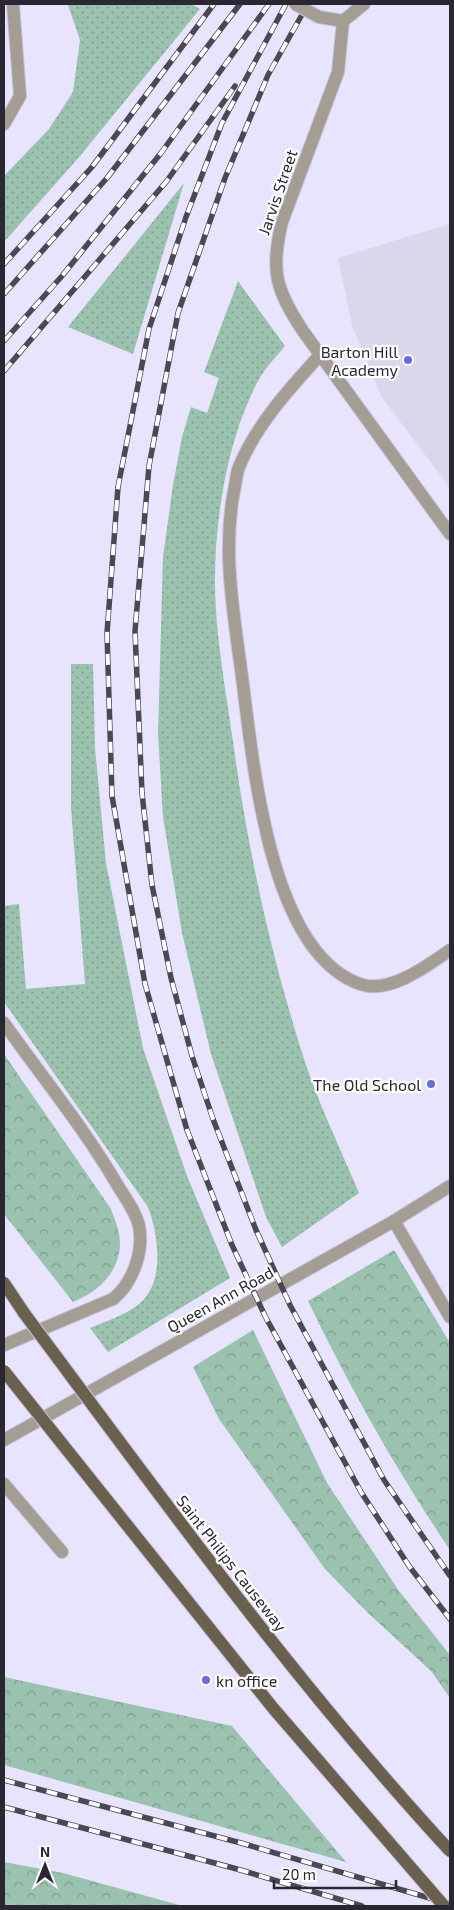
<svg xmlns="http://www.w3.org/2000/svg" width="454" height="1910" viewBox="0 0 454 1910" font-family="'Exo 2',sans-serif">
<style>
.education{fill:#dcd6ec}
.grass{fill:url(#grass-dots)}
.forest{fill:url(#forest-crowns)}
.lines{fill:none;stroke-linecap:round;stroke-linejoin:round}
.service-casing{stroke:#c6c2d9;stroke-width:14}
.minor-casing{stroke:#c6c2d9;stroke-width:14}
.primary-casing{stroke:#c6c2d9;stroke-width:14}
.service{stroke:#a39d93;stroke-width:12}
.minor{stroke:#a39d93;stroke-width:12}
.primary{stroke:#69604e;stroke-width:12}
.rail-casing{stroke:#4a4855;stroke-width:5.5}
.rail{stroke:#fff;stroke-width:4;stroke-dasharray:11;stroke-linecap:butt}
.minor-bridge-casing{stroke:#c6c2d9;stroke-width:14;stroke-linecap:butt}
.primary-bridge-casing{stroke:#c6c2d9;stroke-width:14;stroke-linecap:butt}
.minor-bridge{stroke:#a39d93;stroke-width:12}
.primary-bridge{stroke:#69604e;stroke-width:12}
.poi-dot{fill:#666be4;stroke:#fff;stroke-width:2}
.labels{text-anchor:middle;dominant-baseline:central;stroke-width:4.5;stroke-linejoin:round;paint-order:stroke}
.street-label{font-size:16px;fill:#292731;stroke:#fff}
.poi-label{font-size:16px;fill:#292731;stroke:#fff;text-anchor:end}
</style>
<defs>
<pattern id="grass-dots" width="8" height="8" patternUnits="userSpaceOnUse" patternTransform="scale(1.25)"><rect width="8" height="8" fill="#9ac2ae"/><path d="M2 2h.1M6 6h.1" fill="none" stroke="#7e9e8e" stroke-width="1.8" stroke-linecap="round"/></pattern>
<pattern id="forest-crowns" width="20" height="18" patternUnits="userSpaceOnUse" patternTransform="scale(1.25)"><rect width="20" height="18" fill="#9ac2ae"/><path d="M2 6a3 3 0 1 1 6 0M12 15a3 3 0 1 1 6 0" fill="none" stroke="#7e9e8e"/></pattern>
</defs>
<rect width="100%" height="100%" fill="#e8e4fe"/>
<path class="education" d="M450,224v264l-69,-92 -29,-71 -14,-67z"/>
<g class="grass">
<path d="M74,4h117l9,5 -120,147 -76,86v-66l45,-47 24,-37 7,-52 -12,-35z"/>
<path d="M184,183l-51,171 -65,-27z"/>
<path d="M238,281l47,65c-9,11 -20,22 -27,35 -31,58 -44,141 -43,207 1,51 11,103 18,154 15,109 38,215 72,320 15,45 36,88 54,131l-77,54 -16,-30 -55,-163 -29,-121 -19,-116 -5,-83 5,-177 10,-72 9,-48 9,-30 16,6 12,-35 -15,-6z"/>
<path d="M71,664h22l2,84 11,115 37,185 44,128 43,102 -122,74 -18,-24c17,-7 35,-13 49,-24 27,-22 19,-70 9,-97l-144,-205v-96l15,-2 7,85 59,-5 -14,-176z"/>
</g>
<g class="forest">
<path d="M4,1054l107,155c4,11 9,22 9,34 0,29 -22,49 -47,59l-69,-88z"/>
<path d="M394,1250l56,93v207c-54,-80 -100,-162 -142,-249z"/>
<path d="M253,1330l74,153 72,108 51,64v43l-19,-27 -63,-58 -43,-44 -106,-150 -26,-52z"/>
<path d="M4,1677l228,49 114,136 -342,-97z"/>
<path d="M4,1862l59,11 120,33h-179z"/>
</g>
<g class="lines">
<defs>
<g id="service">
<path d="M4,124l16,-28 -7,-92"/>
<path d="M320,355c-30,33 -64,70 -81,112 -3,7 -3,16 -5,24 -12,61 0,124 8,186 11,82 26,275 118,307 29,11 68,-19 90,-34"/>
<path d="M4,1023c38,54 81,106 114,163 8,13 18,26 21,40 5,25 -6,57 -26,73l-109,46"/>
<path d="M4,1484l58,68"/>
</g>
<g id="minor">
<path d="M319,17l24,4"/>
<path d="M343,21l-5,51 -56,150c-12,49 -6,68 21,109l147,203"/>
<path d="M343,21l21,-17"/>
<path d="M394,1221l56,96"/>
<path d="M4,1440l390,-219 56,-35"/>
</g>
<path id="primary" d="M4,1283l20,30"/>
</defs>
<use href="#service" class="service-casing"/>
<use href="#minor" class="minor-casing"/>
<use href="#primary" class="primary-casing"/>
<use href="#service" class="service"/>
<use href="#minor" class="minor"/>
<use href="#primary" class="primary"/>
<defs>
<g id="rail">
<path d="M286,4l-64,119 -36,94 -37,112 -31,158 -11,146 5,163 33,188 42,146 45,115 33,71 96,176 48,74 41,53"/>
<path d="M308,4l-40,71 -43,103 -47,135 -29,153 -14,165 7,162 10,92 19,93 21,78 21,63 43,111 34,75 94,175 66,96"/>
<path d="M4,264l88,-97 122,-163"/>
<path d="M4,294l103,-116 133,-174"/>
<path d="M4,341l58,-65 99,-123 108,-149"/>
<path d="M4,371l162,-189 69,-96"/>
<path d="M4,1780l237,63 209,61"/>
<path d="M4,1807l233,62 125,37"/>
</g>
</defs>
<use href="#rail" class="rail-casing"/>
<use href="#rail" class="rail"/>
<defs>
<path id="minor-bridge" d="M295,4l24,13"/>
<g id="primary-bridge">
<path d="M24,1313c137,184 271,370 426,538"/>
<path d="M4,1371l269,337 171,198"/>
</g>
</defs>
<use href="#minor-bridge" class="minor-bridge-casing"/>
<use href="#primary-bridge" class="primary-bridge-casing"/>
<use href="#minor-bridge" class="minor-bridge"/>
<use href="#primary-bridge" class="primary-bridge"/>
</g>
<g class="poi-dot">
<circle cx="408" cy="360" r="5"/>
<circle cx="431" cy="1084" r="5"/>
<circle cx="206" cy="1680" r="5"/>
</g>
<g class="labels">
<g class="street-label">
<text transform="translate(277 192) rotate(-71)">Jarvis Street</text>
<text transform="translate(220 1299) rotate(-29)">Queen Ann Road</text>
<text transform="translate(232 1563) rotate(52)">Saint Philips Causeway</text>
</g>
<g class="poi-label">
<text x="398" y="351">Barton Hill<tspan x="398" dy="18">Academy</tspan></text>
<text x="421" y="1084">The Old School</text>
<text x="216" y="1680" text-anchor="start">kn office</text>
</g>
</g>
<rect width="454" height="1910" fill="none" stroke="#292731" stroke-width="10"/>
<g transform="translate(45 1865)" stroke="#ffffff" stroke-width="4" paint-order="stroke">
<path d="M0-4L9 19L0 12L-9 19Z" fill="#292731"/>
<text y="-8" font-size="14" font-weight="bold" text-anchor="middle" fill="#292731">N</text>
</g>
<path d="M274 1880v8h122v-8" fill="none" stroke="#292731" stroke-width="2.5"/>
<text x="282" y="1880" font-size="15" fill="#292731" stroke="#ffffff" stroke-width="4" paint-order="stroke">20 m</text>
</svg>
